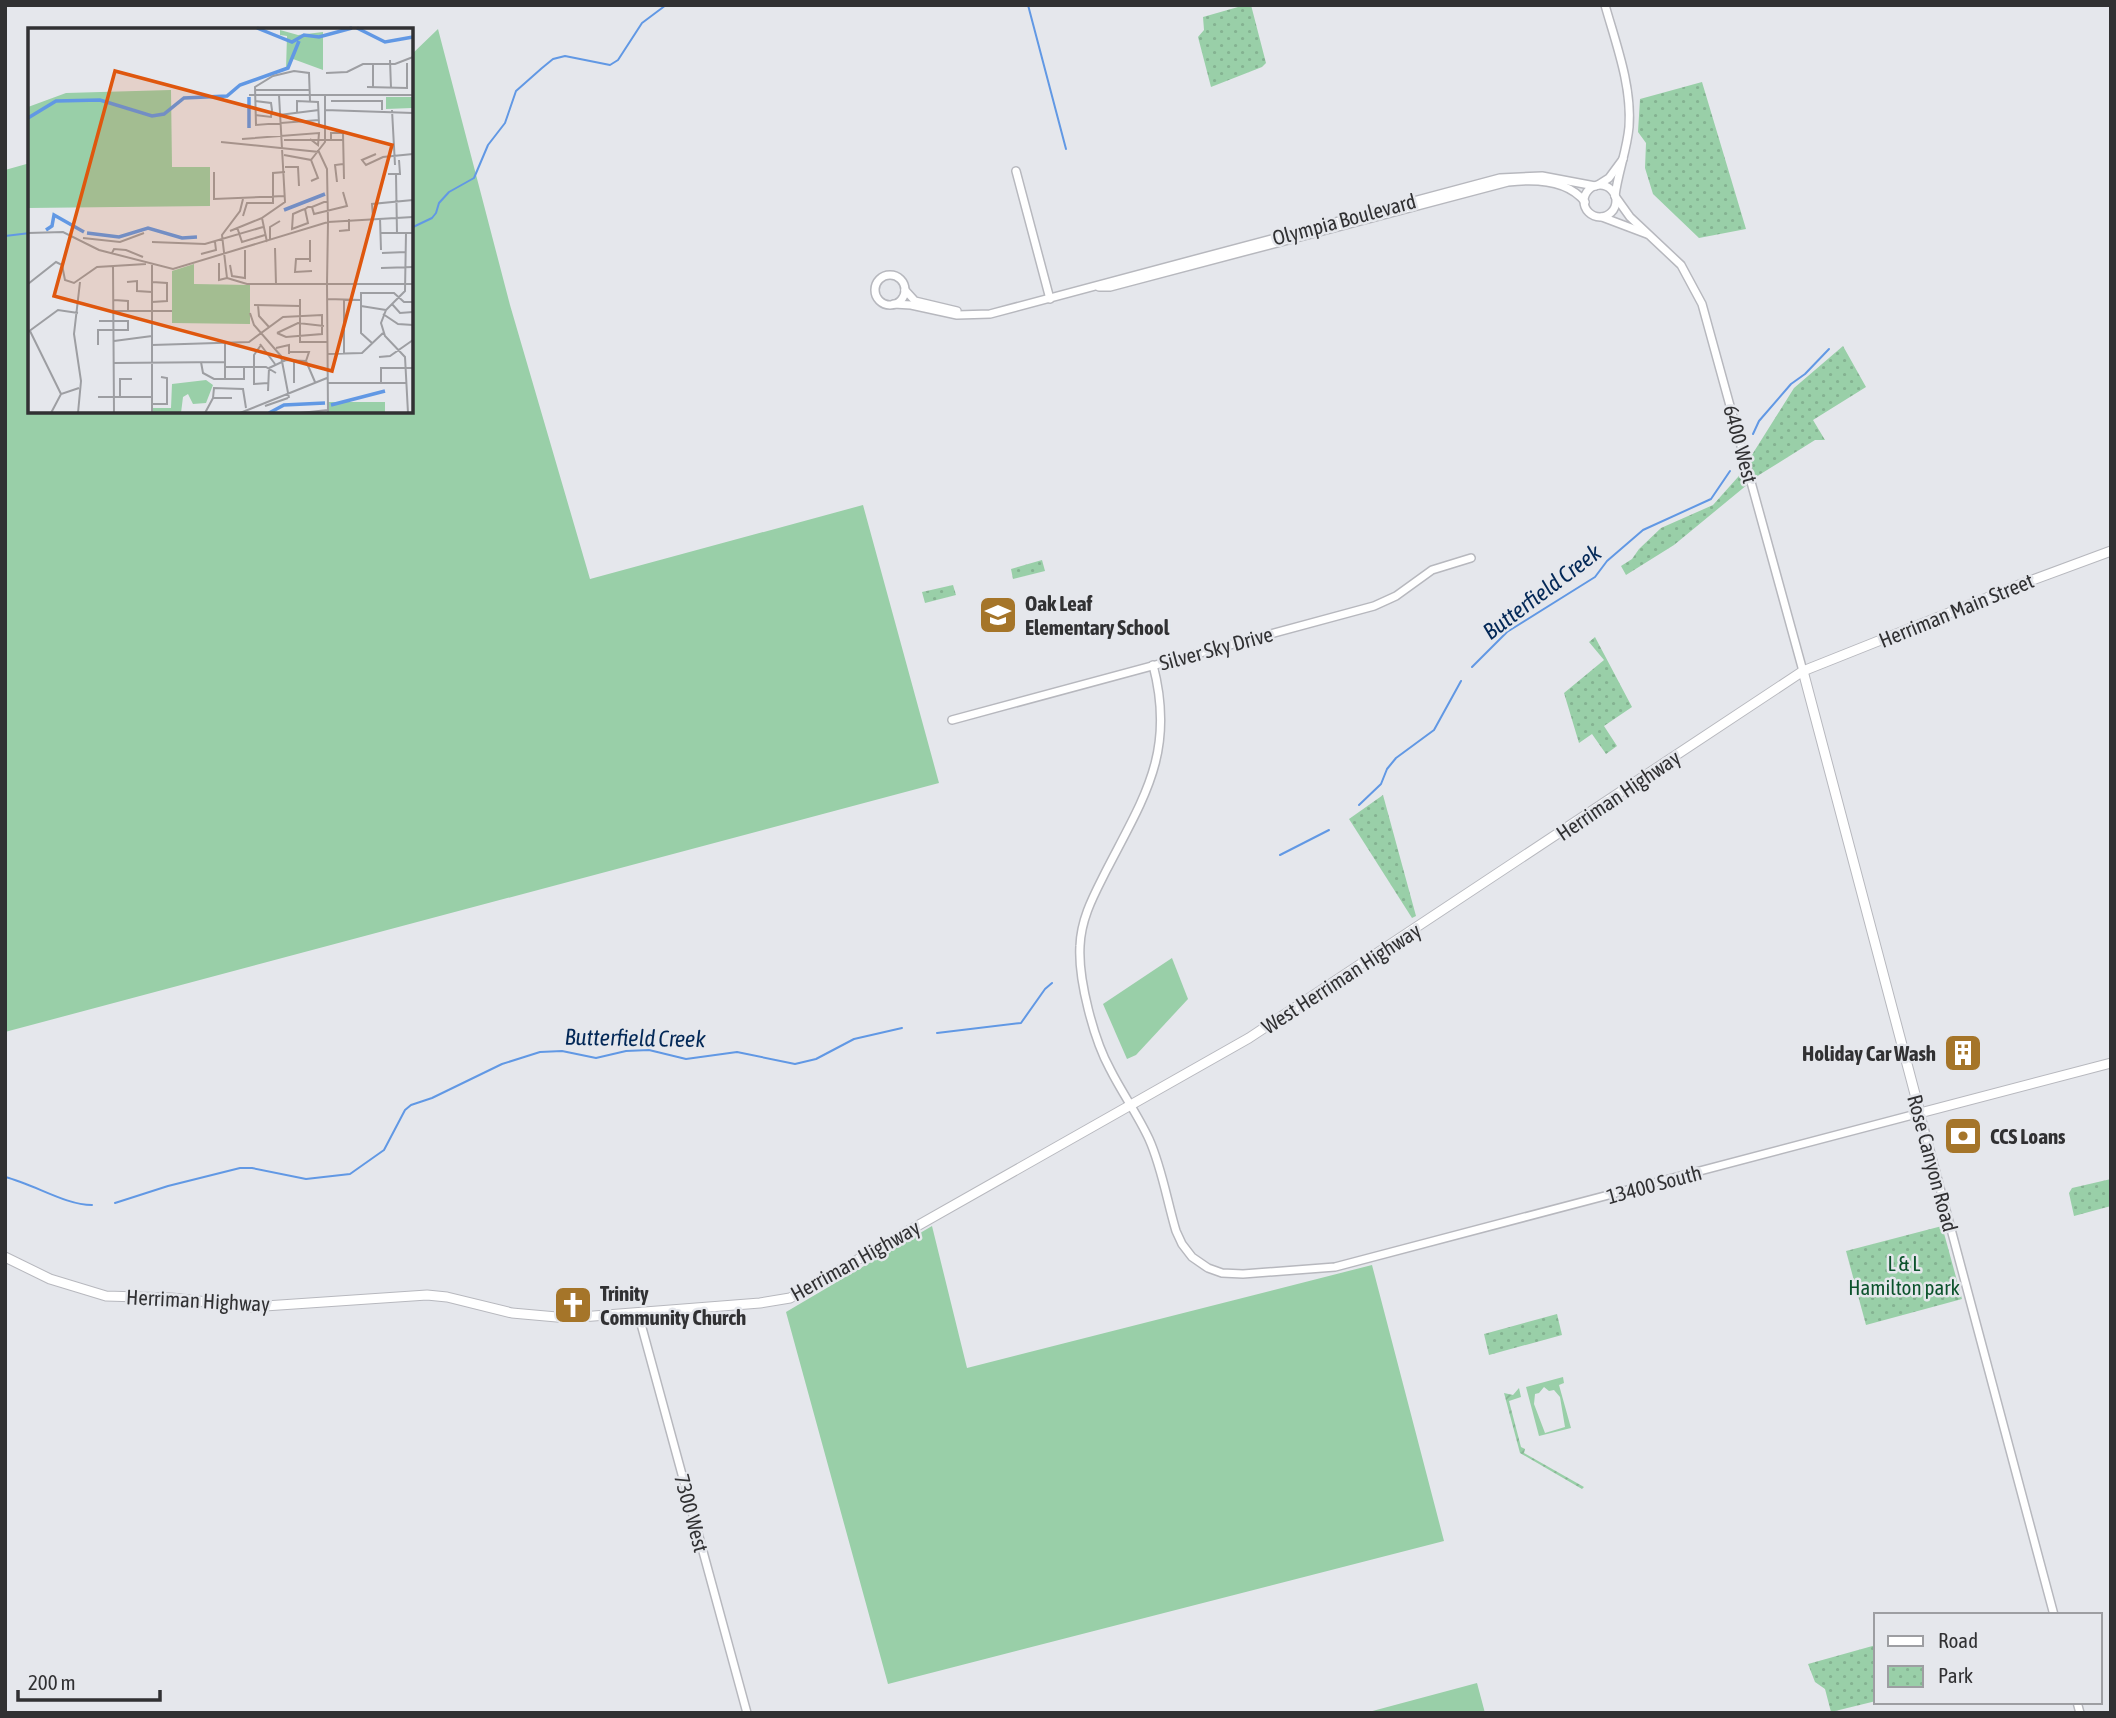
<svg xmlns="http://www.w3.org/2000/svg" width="2116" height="1718" viewBox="0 0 2116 1718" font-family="'Asap Condensed',sans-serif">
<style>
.grass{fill:#99cfa8;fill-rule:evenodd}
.park{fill:url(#park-dots)}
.garden{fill:url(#garden-furrows)}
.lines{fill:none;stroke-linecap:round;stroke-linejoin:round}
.stream{stroke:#6198e4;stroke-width:2}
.minor-casing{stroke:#b7b8be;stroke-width:10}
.major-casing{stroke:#b7b8be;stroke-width:11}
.minor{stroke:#fff;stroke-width:7}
.major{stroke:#fff;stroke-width:9}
.labels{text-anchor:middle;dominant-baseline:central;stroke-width:5;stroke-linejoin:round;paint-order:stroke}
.street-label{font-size:21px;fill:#313133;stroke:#e5e7ec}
.poi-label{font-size:21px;font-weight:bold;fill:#313133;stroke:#e5e7ec;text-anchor:start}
.park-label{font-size:21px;fill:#0c532c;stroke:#e5e7ec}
.water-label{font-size:23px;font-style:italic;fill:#032857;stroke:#e5e7ec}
.inset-river{fill:none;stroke:#6198e4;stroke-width:3.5}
.inset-road{fill:none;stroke:#9d9ea2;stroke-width:2}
.view{fill:#df570e;fill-opacity:0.15;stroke:#df570e;stroke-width:3.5}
.inset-edge{fill:none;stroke:#313133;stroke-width:3.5}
</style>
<defs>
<pattern id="park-dots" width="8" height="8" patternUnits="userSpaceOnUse" patternTransform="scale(1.75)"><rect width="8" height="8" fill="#99cfa8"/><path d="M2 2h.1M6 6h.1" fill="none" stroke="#84b291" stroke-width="1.8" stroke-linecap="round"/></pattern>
<pattern id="garden-furrows" width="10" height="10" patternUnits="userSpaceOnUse" patternTransform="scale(1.75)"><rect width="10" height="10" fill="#99cfa8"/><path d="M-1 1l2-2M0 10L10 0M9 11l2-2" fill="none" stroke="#84b291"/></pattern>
</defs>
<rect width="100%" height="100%" fill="#e5e7ec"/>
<g class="grass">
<path d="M438,29l72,276 80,274 273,-74 76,278 -934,249v-862l25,-7v248h381v-356z"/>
<path d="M1172,958l16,41 -52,56 -9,4 -24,-55z"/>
<path d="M932,1226l35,142 405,-103 72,276 -556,143 -102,-372z"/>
<path d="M1563,1377l1,6 -5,2 12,43 -32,8 -13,-49zM1544,1387l5,4 5,-1 6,7 5,30 -20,6 -11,-29 1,-10 4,-1z"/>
<path d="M1477,1683l8,30h-120z"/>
</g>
<g class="park">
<path d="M1245,5h6l15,58 -4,4 -51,20 -13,-50 6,-7 -1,-13z"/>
<path d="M1702,82l44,147 -47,9 -46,-44 -8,-26 1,-25 -8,-11 2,-33z"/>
<path d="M1843,346l23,41 -53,33 12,20h-10l-56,35 -85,70 -48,30 -5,-9 11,-7 7,-10 22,-21 52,-23 25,-28 56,-89z"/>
<path d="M1042,560l3,11 -32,8 -2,-10z"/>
<path d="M953,585l3,10 -31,8 -3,-11z"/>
<path d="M1595,637l37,70 -28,19 13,20 -11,8 -14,-20 -13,9 -15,-50 40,-33 -15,-18z"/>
<path d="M1383,795l33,121 -4,2 -63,-99z"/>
<path d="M2111,1179v27l-37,10 -5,-23 3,-5z"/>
<path d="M1942,1226l20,73 -96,26 -20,-74z"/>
<path d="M1557,1314l5,21 -73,20 -5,-21z"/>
<path d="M1876,1645v56l-45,11 -6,-23 -10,-7 -7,-18z"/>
</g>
<path class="garden" d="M1519,1388l2,9 -12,4 12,46 4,2 -1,4 60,34 -2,2 -62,-36 -16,-60 9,2z"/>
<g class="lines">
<g class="stream">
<path d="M1028,5l38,144"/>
<path d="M411,228l21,-10 4,-5 3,-10 10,-11 25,-14 14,-33 17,-22 11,-32 26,-23 11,-9 12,-3 45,9 8,-5 24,-37 24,-18"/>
<path d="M5,236l25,-3"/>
<path d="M1753,434l6,-13 32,-37 14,-10 24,-25"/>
<path d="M1472,667l35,-35 88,-55 12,-16 36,-31 68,-31 19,-28"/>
<path d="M1359,805l22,-21 6,-15 9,-11 38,-28 27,-49"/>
<path d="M1280,855l49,-25"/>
<path d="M937,1033l84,-10 24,-34 7,-6"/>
<path d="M5,1177c29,7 60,28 87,28"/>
<path d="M115,1203l53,-17 72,-18h12l54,11 44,-5 34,-24 21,-40 6,-5 21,-7 70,-34 38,-12 22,-1 34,7 30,-7 23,-1 37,9 51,-7 58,12 21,-5 38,-20 48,-11"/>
</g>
<defs>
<g id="minor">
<path d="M1605,5c11,39 27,81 24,122 -2,23 -11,45 -14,69"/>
<path d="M1016,171l34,128"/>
<path d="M1598,185l11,-7 14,-19"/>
<circle cx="1600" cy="201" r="16"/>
<path d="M1615,196l15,21 51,48 21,39 101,367"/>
<path d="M1602,217l45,17"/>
<circle cx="890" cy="290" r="15"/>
<path d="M1099,287h11l398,-105c26,-3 60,-2 77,20"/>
<path d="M905,290l10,11 42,10"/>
<path d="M894,304l17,1 46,10 33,-1 510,-136 42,-2 53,10"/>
<path d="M1153,665c23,87 -9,132 -47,206 -12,24 -25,47 -26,75 -2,34 14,94 30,123 12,24 28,46 39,70 13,29 18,62 27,92l6,13 10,13 16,11 14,5 21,1 92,-7 585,-154 134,502"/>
<path d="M952,720l422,-114 22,-10 36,-26 39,-12"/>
<path d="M638,1313l109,400"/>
<path d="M2077,1702l3,11"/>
</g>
<g id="major">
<path d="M1803,671l117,442 191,-50"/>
<path d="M5,1257l45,22 56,17 66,2 79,9 176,-12 20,2 65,16 56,5 192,-15 30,-5 459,-260 554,-367 216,-86 92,-34"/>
</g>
</defs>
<use href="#minor" class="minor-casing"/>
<use href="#major" class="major-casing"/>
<use href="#minor" class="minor"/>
<use href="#major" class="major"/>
</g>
<defs>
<symbol id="school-square" viewBox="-11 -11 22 22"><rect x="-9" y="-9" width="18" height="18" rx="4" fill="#a57529" stroke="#e5e7ec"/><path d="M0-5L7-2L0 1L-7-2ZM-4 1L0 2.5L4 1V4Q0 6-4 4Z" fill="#fff"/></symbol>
<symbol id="building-square" viewBox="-11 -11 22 22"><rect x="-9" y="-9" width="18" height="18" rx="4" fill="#a57529" stroke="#e5e7ec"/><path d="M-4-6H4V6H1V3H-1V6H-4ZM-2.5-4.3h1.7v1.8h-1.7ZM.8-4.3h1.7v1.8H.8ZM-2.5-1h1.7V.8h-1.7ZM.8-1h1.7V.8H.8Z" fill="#fff"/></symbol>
<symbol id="bank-square" viewBox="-11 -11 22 22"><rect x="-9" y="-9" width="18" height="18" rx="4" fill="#a57529" stroke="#e5e7ec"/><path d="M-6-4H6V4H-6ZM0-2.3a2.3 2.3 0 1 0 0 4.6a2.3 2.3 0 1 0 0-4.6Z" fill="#fff"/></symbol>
<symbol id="church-square" viewBox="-11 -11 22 22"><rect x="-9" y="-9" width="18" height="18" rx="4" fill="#a57529" stroke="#e5e7ec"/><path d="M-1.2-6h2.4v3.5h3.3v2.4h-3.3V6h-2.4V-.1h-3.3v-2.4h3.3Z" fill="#fff"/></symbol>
</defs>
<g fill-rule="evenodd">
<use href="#school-square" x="976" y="593" width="44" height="44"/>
<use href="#building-square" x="1941" y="1031" width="44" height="44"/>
<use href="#bank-square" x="1941" y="1114" width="44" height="44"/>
<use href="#church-square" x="551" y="1283" width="44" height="44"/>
</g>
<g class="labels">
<g class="street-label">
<text transform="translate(1344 219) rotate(-15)">Olympia Boulevard</text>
<text transform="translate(1741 444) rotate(75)">6400 West</text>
<text transform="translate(1956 610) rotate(-22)">Herriman Main Street</text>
<text transform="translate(1216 648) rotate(-15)">Silver Sky Drive</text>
<text transform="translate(1618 795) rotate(-34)">Herriman Highway</text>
<text transform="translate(1341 978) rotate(-33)">West Herriman Highway</text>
<text transform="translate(1933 1163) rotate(75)">Rose Canyon Road</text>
<text transform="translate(1654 1184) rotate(-15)">13400 South</text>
<text transform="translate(855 1260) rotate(-29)">Herriman Highway</text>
<text transform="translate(198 1300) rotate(3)">Herriman Highway</text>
<text transform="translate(692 1513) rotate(75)">7300 West</text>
</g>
<g class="poi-label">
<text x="1025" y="603">Oak Leaf<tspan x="1025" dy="24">Elementary School</tspan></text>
<text x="1936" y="1053" text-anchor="end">Holiday Car Wash</text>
<text x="1990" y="1136">CCS Loans</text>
<text x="600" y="1293">Trinity<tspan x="600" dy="24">Community Church</tspan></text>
</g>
<g class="park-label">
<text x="1904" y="1263">L &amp; L<tspan x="1904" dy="24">Hamilton park</tspan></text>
</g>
<g class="water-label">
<text transform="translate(1542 592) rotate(-37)">Butterfield Creek</text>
<text transform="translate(635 1038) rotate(1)">Butterfield Creek</text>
</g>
</g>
<g transform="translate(28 28)">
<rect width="385" height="385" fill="#e5e7ec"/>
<path d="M252,2l18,5 25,-3v38l-30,-11 -7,10 1,-33 -7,-1zM143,62l1,77h38v39l-182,2v-101l38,-14zM166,236v20l56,1v39l-78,-1v-52zM178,352l7,5 -7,18 -13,1 -5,-10 -5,3 -2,16h-28v-5h18l1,-24z" fill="#99cfa8"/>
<path d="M358,69h26v11l-26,1z" fill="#99cfa8"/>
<path d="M300,374h57v11h-57z" fill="#99cfa8"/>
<path class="inset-river" d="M229,0l35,14 12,-7 15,2 33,-9M329,0l28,14 28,-5M0,90l28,-17 44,-1 52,16 12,-2 20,-16 43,-2 13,-11 48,-17 11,-27M221,100v-31M256,182l41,-16M18,202l6,-4 2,-11 30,17M59,205l32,4 29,-9 34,10 15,-1M303,377l54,-14M241,385l15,-8 41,-2"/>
<path class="inset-road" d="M362,32l1,28M298,45l21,-1 16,-8h32l18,-7M339,59l40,1v-25M345,60v-24M227,62h55M221,67h164M282,73l-1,-28 -15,-2 -21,5 -18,11 1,38 63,-5M303,73h51v9M297,82l88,3M364,82l3,55M269,86v-13l21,1 1,22M227,87l16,2 1,-7 -1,-7 -16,-2M251,87l40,-5M214,111l77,-6 -1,12 -8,-6M256,112h59M303,112v-7h12l1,46M193,114l98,10 8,17 1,53M348,126l-14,6 4,5 17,-8 30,-3M256,127l27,5 7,18 -7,3M283,132l14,-18v-47M257,139h13l1,19M186,144v27l71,-3M360,146h12l-1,-14M368,146l1,60M309,154l-2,-17 8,-1M284,179l2,7 33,-8 -4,-14M277,181l3,14 -16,6 1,-15 9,-4 3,-1 3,-2h4l12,-5h4M215,188l4,-13h26v-30l12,-1M345,189l-1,-13 41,-4M352,190l1,32M300,194l-1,62h86M209,199l5,15 23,-7M202,203l32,-13M311,203l10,-1v-11M0,205l35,-1 36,18 74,19 155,-47 85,-5M352,205h33M378,205l-1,58 -19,19 -5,13 4,13 20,21 3,56M55,210l37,4 24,-9M282,212v22M242,213v-14l10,-6M124,214l53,2 58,-17M239,214l-5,-24 23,-16 -6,-107M247,220l1,36M84,225l2,-4 12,1 17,7M354,225l24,-1M173,226l15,-4 -1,-8M282,231h-14l-1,13 17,-1M191,235v17l8,-2M202,237l2,11 13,2v-28M85,238l1,147M353,240l32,-1M199,250l20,6h80l1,129M199,250l-5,-43 18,-24 3,-12M99,254l10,-1v10l15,1M124,254l15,1v18l-15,1M0,256l28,-22 6,3 3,15 9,3 23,-16 49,-3M272,271v43M299,271l34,1M86,272l14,1v10M364,276l8,9 13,-1M226,277l46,1M230,277l1,11 10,11M333,278l25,4M85,283h59M222,285l4,12 27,31 8,42M355,286l15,10 15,1M2,303l31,63M0,304l30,-22 20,3M249,305l21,-10 26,3M86,313l38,-5M271,314h28M197,315v35M344,315l-11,-10v-40h33l10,9h9M232,316l15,20M70,317v-15h30v-9h-29M124,317l97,-3 34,-25 39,-2v19l-36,3 -9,-4M233,317l-7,10v29l14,-1M248,320l13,-3v9M261,324h20l-3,9M299,326l35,-1 21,-20M316,326v-55M351,329l11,-1 23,-16M266,332v23M278,333l9,21M173,334l2,11 11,6h30v-12M85,335l112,-1M197,339h41l10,6M241,340l17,-8 20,1M300,355h79M353,355v-15h32M240,363l1,-23M70,369h54M92,369v-18h12M185,370l1,-10 29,1 3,19M124,376h15v-26l-6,-1M237,378l23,-8M23,385l10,-19 18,-6M50,385l3,-32 -7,-47 6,-52M124,385v-148M177,385l8,-15h19M212,385l87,-35M272,385l28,-3"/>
<path class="view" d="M87,43l277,74 -60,226 -278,-75z"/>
<rect width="385" height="385" class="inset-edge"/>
</g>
<rect width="2116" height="1718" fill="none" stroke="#313133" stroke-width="14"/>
<rect x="1874" y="1613" width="228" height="91" fill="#e5e7ec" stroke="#9d9ea2" stroke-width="2"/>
<rect x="1888" y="1636" width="35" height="10" fill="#ffffff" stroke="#9d9ea2" stroke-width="2"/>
<text x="1938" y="1648" font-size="21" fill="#313133">Road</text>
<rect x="1888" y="1666" width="35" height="21" fill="url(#park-dots)" stroke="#9d9ea2" stroke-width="2"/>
<text x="1938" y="1683" font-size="21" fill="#313133">Park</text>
<path d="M18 1690v10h142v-10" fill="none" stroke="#313133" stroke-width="3.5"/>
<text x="28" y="1690" font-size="21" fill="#313133" stroke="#e5e7ec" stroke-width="5" paint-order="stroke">200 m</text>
</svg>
